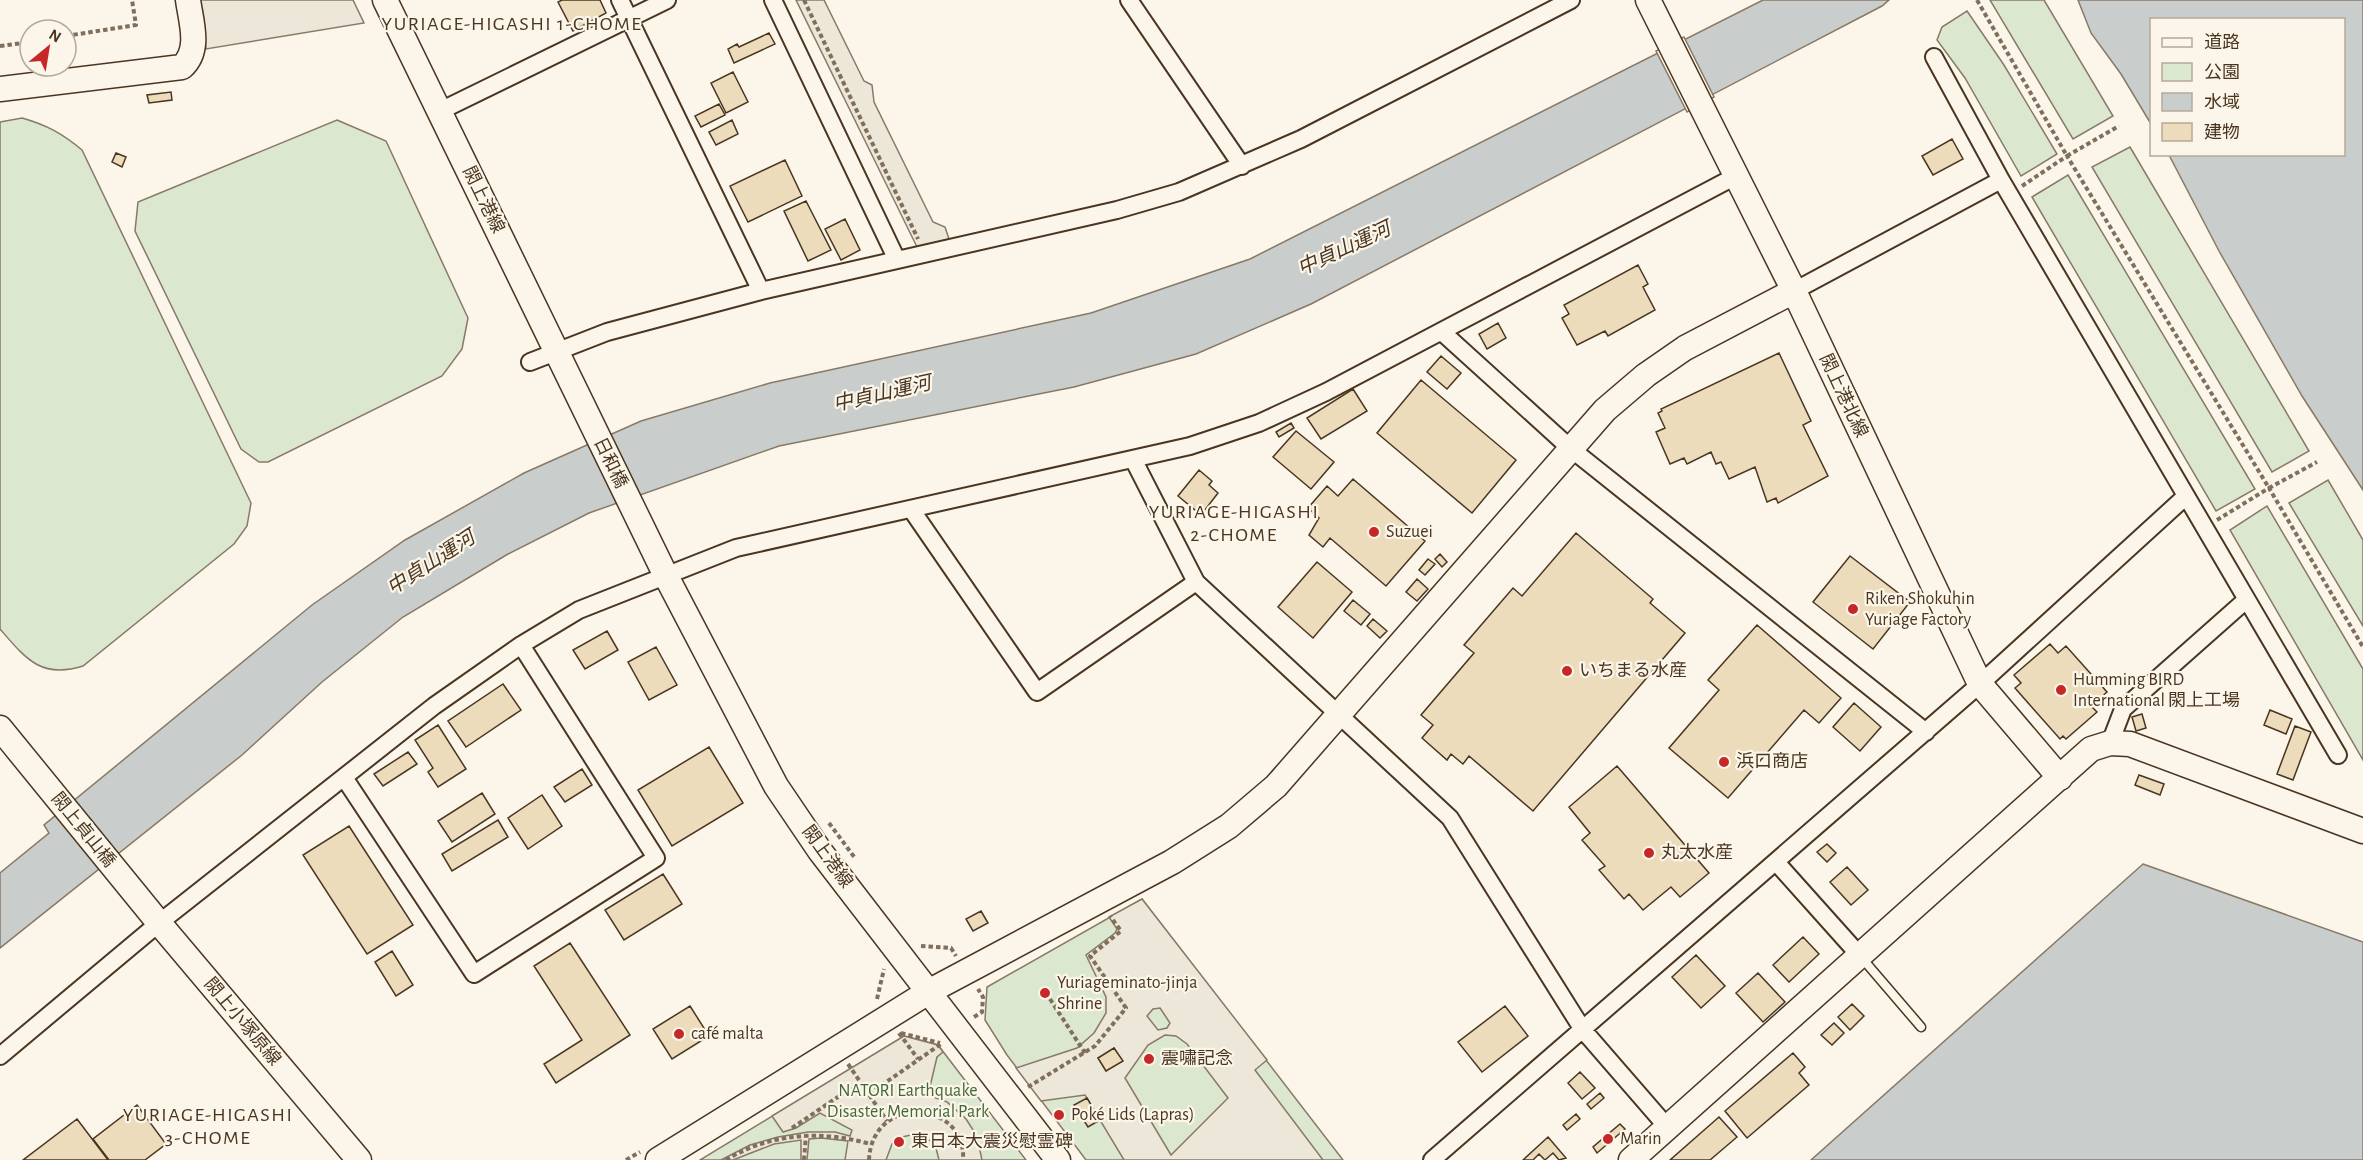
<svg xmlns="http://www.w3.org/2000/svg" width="2363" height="1160" viewBox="0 0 2363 1160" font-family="'Alegreya Sans','Noto Sans JP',sans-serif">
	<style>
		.green { fill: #dce7d0; stroke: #887966; stroke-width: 1.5 }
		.parking { fill: #ede7d9; stroke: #887966; stroke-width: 1.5; fill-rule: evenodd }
		.water { fill: #c9cecd; stroke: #887966; stroke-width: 1.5 }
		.pier { fill: #fbf6e9; stroke: #887966; stroke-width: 1.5 }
		.building { fill: #ecdcbc; stroke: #4a3520; stroke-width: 1.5 }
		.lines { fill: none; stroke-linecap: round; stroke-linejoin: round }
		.lane-casing { stroke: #4a3520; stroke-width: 11 }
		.street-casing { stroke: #4a3520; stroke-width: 20 }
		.secondary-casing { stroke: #4a3520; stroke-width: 27 }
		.path { stroke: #7f6f5c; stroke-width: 4; stroke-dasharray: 4.5 3; stroke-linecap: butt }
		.lane { stroke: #fbf6e9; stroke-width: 8 }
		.street { stroke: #fbf6e9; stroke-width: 16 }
		.secondary { stroke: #fbf6e9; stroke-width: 24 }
		.poi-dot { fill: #c62828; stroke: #fbf6e9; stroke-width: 2 }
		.labels { text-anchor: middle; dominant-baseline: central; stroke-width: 4.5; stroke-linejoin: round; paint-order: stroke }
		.street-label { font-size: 18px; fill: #4a3520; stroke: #fbf6e9 }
		.poi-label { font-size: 18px; fill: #4a3520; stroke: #fbf6e9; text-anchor: start }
		.park-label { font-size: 18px; fill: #436837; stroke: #fbf6e9 }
		.neighbourhood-label { font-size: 20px; letter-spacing: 1.5px; fill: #4a3520; stroke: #fbf6e9 }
		.water-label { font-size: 20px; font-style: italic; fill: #4a3520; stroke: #fbf6e9 }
	</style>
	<rect width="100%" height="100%" fill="#fbf6e9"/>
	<path class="green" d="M1990,0h54l69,116 -40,23z
		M1967,11l37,54 53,89 -36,22 -56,-98 -28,-38 5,-13z
		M22,118c25,7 41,16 60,32l169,353 -4,23 -13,18 -151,122c-42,13 -57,-7 -83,-37v-507z
		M337,120l49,21 82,177 -6,31 -20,27 -174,86h-9l-18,-13 -106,-218 3,-29z
		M2130,147l179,304 -37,21 -180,-305z
		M2068,175l187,314 -39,22 -184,-314z
		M2328,480l35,60v86l-74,-123z
		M2267,506l96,163v91l-133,-230z
		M1142,899l201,261h-257l-79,-105 -22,-35 2,-33z
		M904,1036l34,9 88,115h-326z"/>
	<path class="parking" d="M199,0h154l11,23 -158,26z
		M796,0h28l40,81 8,4 2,17 59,120 12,5 4,12 -32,8z
		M1142,899l125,161 -12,10 68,90h-199l-39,-65 -44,6 -25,-33 61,-20 17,-15 12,-20v-16l-20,-42 29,-22 2,-4 -8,-12zM1160,1008l10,15 -3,5 -9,2 -11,-14 6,-7zM1165,1035l11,1 11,8 41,54 -57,57 -46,-77 23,-33zM1114,1048l8,13 -16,10 -8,-13z
		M904,1036l34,9 5,7 -6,5 -9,38 19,7 19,17 11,17 5,24h-43l-3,-12 -5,-7 -16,-7 -17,4 -6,6 -6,16h-41l3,-19 -27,-3 -12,1 -2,21h-6v-20l-27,4 -41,16h-12l29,-15 28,-8 30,-5h27l15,4 2,-6 -32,-17 -24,15 -13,4 -11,-16z"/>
	<path class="water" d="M1763,0h126l-7,6 -571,298 -115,50 -122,33 -295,59 -190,67 -81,41 -105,63 -81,65 -80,73 -242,193v-75l49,-40 -5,-8 268,-220 93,-65 119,-67 117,-52 129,-38 321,-70 159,-54z
		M2078,0h285v490l-61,-94 -83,-145 -50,-96 175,-1v-134h-192l-1,104 -30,-50 -30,-41z
		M2143,864l220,78v218h-552z"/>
	<path class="pier" d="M1684,37l30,60 -27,15 -31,-61z"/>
	<path class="building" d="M562,0h38l6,13 -33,18 -15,-29z
		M769,33l6,11 -41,19 -6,-14 9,-5 2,3z
		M733,72l15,30 -22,11 -15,-30z
		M171,92l1,8 -23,3 -2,-8z
		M719,104l6,11 -24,12 -6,-11z
		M732,120l6,14 -22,11 -7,-13z
		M1952,139l11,20 -30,16 -11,-19z
		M116,153l10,4 -4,10 -10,-5z
		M785,160l17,36 -54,26 -18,-36z
		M806,201l25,49 -23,11 -24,-50z
		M845,219l15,31 -19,10 -16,-31z
		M1638,265l10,19 -5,3 12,23 -47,26 -3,-5 -28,14 -15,-27 7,-4 -5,-9z
		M1498,323l8,15 -19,11 -8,-15z
		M1779,353l32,68 -8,4 25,51 -50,27 -2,-5 -9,4 -12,-35 -26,12 -8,-17 -5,2 -5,-12 -24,12 -3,-6 -14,6 -14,-32 9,-4 -7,-15 4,-2 -1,-2z
		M1441,356l20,17 -14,16 -20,-17z
		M1421,380l95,80 -44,53 -95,-80z
		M1353,389l14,22 -46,28 -14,-21z
		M1291,423l3,5 -15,9 -3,-5z
		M1296,431l38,31 -23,27 -38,-32z
		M1199,470l13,11 -3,4 9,8 -17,22 -23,-19z
		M1353,479l72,62 -39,45 -56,-48 -7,9 -14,-12 10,-17 -11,-10 19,-22 11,10z
		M1576,533l77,66 -3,4 35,30 -152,178 -64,-55 -6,8 -12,-10 -4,6 -25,-22 11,-13 -12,-10 53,-62 -10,-8 49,-57 9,8z
		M1440,554l7,8 -5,5 -7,-8z
		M1850,556l60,46 -37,47 -60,-47z
		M1428,559l7,5 -10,11 -6,-5z
		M1317,562l35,30 -39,46 -35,-31z
		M1417,579l11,10 -11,12 -11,-9z
		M1353,600l17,14 -9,11 -17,-14z
		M1373,619l14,12 -7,7 -13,-12z
		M1757,625l84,73 -22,25 -15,-13 -76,88 -59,-50 50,-58 -11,-10z
		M607,631l11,19 -33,19 -12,-19z
		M2050,644l8,9 8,-7 41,46 -16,14 6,6 -31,27 -3,-3 -3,3 -45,-51 6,-5 -7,-8z
		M656,647l21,38 -28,15 -21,-38z
		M503,684l18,26 -55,37 -18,-26z
		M1854,703l27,24 -21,24 -27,-24z
		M2270,710l22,9 -6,15 -22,-9z
		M2142,714l4,14 -10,3 -4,-14z
		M438,725l28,44 -28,18 -10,-15 5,-4 -18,-28z
		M2295,726l16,6 -18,48 -16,-6z
		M709,747l34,56 -71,43 -34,-56z
		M408,752l9,12 -34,22 -9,-12z
		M1617,766l92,107 -29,24 -9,-10 -28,23 -14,-16 -5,5 -25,-29 6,-4 -23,-26 8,-7 -21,-26z
		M582,769l10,16 -27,17 -11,-15z
		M2139,775l25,9 -4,11 -25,-10z
		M482,793l13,21 -43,28 -14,-21z
		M542,795l20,31 -34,23 -20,-31z
		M498,820l10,17 -56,34 -10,-17z
		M349,826l64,99 -46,29 -64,-99z
		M1827,844l9,9 -9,9 -10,-10z
		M1847,867l21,23 -17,15 -21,-23z
		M663,874l19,30 -58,36 -19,-30z
		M981,911l7,12 -15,8 -7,-12z
		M1803,937l16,17 -30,28 -16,-17z
		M570,943l60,92 -74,48 -12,-19 38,-24 -48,-74z
		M392,951l21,34 -17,11 -21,-34z
		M1696,955l29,31 -24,22 -29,-31z
		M1758,973l27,29 -22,20 -27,-29z
		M1852,1004l12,12 -14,14 -12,-13z
		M690,1006l19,30 -37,23 -19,-30z
		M1505,1006l23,30 -46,36 -24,-30z
		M1834,1023l10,10 -12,12 -11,-10z
		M1114,1048l9,13 -17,10 -8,-13z
		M1793,1053l12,14 -6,6 10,12 -62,53 -22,-27z
		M1580,1072l15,16 -13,11 -14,-16z
		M1600,1093l4,5 -13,11 -4,-5z
		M1087,1098l13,22 -12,7 -14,-22z
		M137,1105l29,39 -21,16h-36l-16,-21z
		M1576,1114l4,5 -13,11 -4,-5z
		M1719,1117l18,20 -27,23h-40z
		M77,1119l31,41h-85z
		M1620,1124l5,5 -28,24 -4,-6z
		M1548,1137l18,21 -7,2 -6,-7 -8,7 -6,-6 -6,6h-10z"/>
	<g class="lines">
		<g class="lane-casing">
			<path id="lane" d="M1861,957l60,70"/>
		</g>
		<g class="street-casing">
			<path id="street" d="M620,0l141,291
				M773,0l124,260
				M1129,0l113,166
				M1934,57l67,123
				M440,111l227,-111
				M1794,291l207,-111 337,575
				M1442,332l128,116 356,284
				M530,362l77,-30 154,-41 356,-81 62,-18 122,-53 270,-139
				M1133,459l63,123 254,236 133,212 85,98
				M911,509l126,183 159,-110
				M2110,743l13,-34 123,-109
				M345,779l129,195 182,-116 -135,-213
				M1776,862l85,95
				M0,1056l159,-133 275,-217 87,-61 58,-35 157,-62 454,-102 69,-23 67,-31 410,-216
				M1432,1160l548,-476 205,-187"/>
		</g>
		<g class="secondary-casing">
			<path id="secondary" d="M385,0l280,574 111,212 44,65 238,309
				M1648,0l146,291 186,393 80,94
				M0,89l182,-22c19,-17 9,-45 6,-67
				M0,728l159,195 200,237
				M658,1160l272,-169 242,-129 57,-36 47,-40 329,-376 41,-35 39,-27 109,-57
				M1631,1160l460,-411 19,-6 20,1 233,87"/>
		</g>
		<path class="path" d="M804,0l114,239
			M1977,0l90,156 52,-30
			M66,36l70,-11 -4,-25
			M0,46l30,-4
			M2022,186l45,-30 202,332 48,-26
			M2217,520l52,-32 94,159
			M829,823l26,35
			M921,946l30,2 5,8
			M877,999l7,-30
			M1050,999l35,54
			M974,1017l8,-5 1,-15 -5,-8
			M899,1033l19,26
			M901,1033l39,10
			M848,1064l39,57
			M1028,1087l67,-41 31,-38 -36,-52 31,-25 -11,-15
			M869,1094l72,-50
			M792,1128l68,-46
			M626,1160l14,-8
			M726,1160c44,-27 96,-30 144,-16
			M804,1160l2,-25
			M869,1160c3,-67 98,-60 94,0"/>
		<use href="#lane" class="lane"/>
		<use href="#street" class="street"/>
		<use href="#secondary" class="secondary"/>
	</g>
	<g class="poi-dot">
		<circle cx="1374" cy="532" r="6"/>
		<circle cx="1853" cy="609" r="6"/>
		<circle cx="1567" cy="671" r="6"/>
		<circle cx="2061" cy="690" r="6"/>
		<circle cx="1724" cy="762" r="6"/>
		<circle cx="1649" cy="853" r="6"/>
		<circle cx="1045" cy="993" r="6"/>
		<circle cx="679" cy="1034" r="6"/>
		<circle cx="1149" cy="1059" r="6"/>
		<circle cx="1059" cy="1115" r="6"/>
		<circle cx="1608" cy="1139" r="6"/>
		<circle cx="899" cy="1142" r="6"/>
	</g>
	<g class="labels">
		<g class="street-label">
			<text transform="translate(483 200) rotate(64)">閖上港線</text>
			<text transform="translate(1843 396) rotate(65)">閖上港北線</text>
			<text transform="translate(610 463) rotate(64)">日和橋</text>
			<text transform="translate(83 830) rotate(51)">閖上貞山橋</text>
			<text transform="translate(827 857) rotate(54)">閖上港線</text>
			<text transform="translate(242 1022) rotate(50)">閖上小塚原線</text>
		</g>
		<g class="poi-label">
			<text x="1386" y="532">Suzuei</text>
			<text x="1865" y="599">Riken Shokuhin<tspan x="1865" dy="21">Yuriage Factory</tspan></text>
			<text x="1579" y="671">いちまる水産</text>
			<text x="2073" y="680">Humming BIRD<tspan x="2073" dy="21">International 閖上工場</tspan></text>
			<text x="1736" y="762">浜口商店</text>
			<text x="1661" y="853">丸太水産</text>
			<text x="1057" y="983">Yuriageminato-jinja<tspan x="1057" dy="21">Shrine</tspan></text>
			<text x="691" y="1034">café malta</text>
			<text x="1161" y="1059">震嘯記念</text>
			<text x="1071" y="1115">Poké Lids (Lapras)</text>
			<text x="1620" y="1139">Marin</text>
			<text x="911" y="1142">東日本大震災慰霊碑</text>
		</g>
		<g class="park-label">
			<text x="908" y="1091">NATORI Earthquake<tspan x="908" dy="21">Disaster Memorial Park</tspan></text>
		</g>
		<g class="neighbourhood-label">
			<text x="512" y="24">YURIAGE-HIGASHI 1-CHOME</text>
			<text x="1234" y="512">YURIAGE-HIGASHI<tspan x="1234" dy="23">2-CHOME</tspan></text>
			<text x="208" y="1115">YURIAGE-HIGASHI<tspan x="208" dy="23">3-CHOME</tspan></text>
		</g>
		<g class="water-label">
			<text transform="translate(1344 249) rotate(-25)">中貞山運河</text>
			<text transform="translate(882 394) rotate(-13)">中貞山運河</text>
			<text transform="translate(431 563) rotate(-33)">中貞山運河</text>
		</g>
	</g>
	<rect x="2150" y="18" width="195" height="138" fill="#fbf6e9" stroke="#b4a999" stroke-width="1.5"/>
	<rect x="2162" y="38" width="30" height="9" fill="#fbf6e9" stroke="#b4a999" stroke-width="1.5"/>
	<text x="2204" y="48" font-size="18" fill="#4a3520">道路</text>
	<rect x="2162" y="63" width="30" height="18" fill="#dce7d0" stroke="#b4a999" stroke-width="1.5"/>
	<text x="2204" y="78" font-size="18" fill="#4a3520">公園</text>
	<rect x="2162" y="93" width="30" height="18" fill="#c9cecd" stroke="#b4a999" stroke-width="1.5"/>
	<text x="2204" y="108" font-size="18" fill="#4a3520">水域</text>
	<rect x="2162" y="123" width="30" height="18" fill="#ecdcbc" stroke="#b4a999" stroke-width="1.5"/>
	<text x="2204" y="138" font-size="18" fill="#4a3520">建物</text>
	<g transform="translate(48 48) rotate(30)"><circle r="28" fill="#fbf6e9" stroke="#b4a999" stroke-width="1.5"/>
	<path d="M0-4.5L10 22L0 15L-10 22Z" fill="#c62828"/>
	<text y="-9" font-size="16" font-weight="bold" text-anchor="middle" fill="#4a3520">N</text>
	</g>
</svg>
